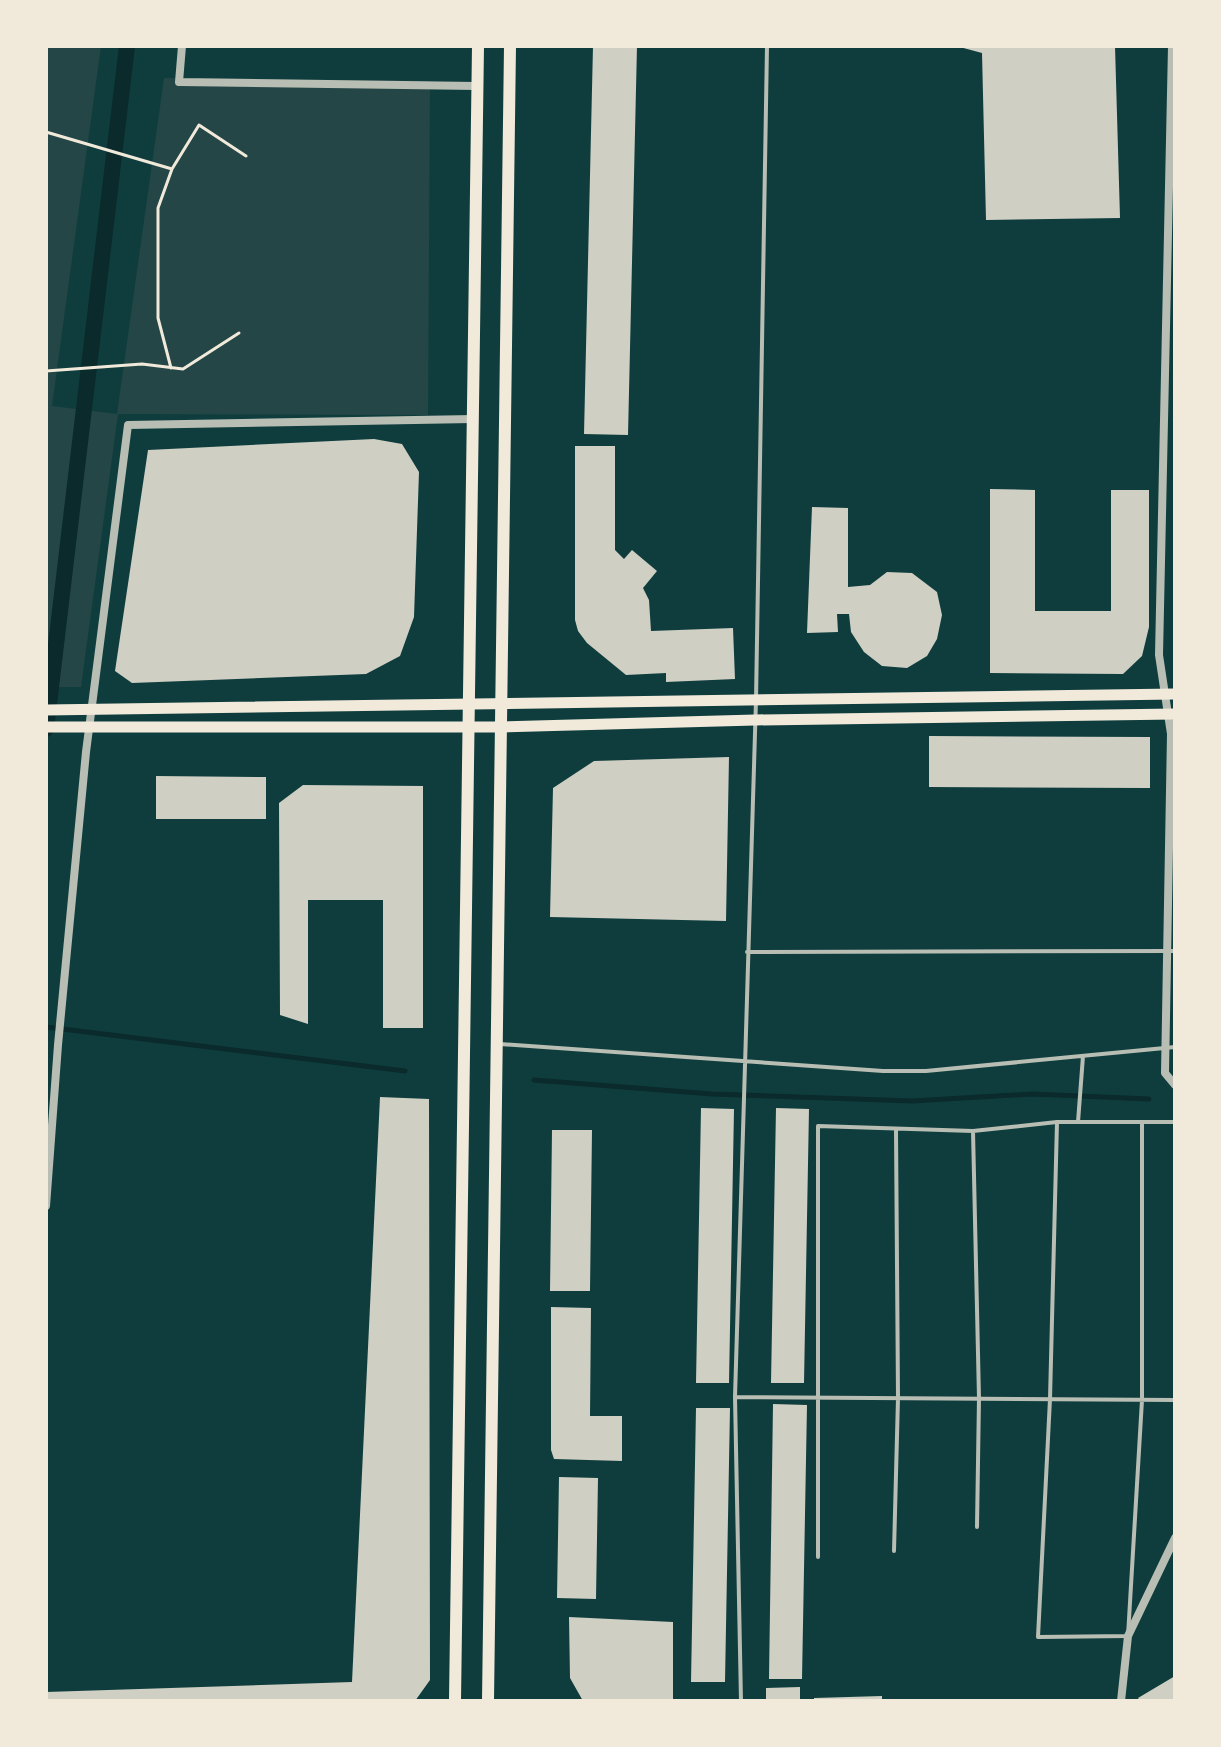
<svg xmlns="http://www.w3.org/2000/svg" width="1221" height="1747" viewBox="0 0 1221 1747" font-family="'DejaVu Sans',sans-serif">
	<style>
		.green { fill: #244646 }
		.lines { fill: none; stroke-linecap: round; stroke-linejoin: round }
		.stream { stroke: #0a2a2b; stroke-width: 5 }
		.canal { stroke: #0a2a2b; stroke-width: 16 }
		.building { fill: #cfcfc3 }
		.path { stroke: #f1e9da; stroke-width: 3 }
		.service { stroke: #b8beb3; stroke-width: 4 }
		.minor { stroke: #b8beb3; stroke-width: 8 }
		.secondary { stroke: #f1e9da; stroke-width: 11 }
		.primary { stroke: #f1e9da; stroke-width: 12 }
	</style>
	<rect width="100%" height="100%" fill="#0f3d3e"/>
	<path class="green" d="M46,46h55l-49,360 65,8 47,-336 266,3 -2,334 -310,-1 -37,273h-35z"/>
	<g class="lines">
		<path class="stream" d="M46,1027l359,44
			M534,1080l178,14 200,7 121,-7 116,5"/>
		<path class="canal" d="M46,729l81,-683"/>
	</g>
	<path class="building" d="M593,46h44l-9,389 -44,-1z
		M956,46h159l5,172 -134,2 -4,-167z
		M374,439l28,5 17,28 -5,145 -14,39 -34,18 -234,9 -17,-12 33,-221z
		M575,446h40v104l9,9 8,-9 25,21 -14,17 6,12 2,31 82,-3 2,51 -69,3v-9l-40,2 -39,-32 -9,-12 -3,-11z
		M990,489l45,1v121h76v-121h38v137l-7,29 -19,18 -133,-1z
		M812,507l36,1v79l22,-2 17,-13 25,1 25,19 5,23 -5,24 -10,17 -20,12 -25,-2 -18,-14 -13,-20 -2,-18h-12l1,18 -31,1z
		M929,736l221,1v51l-221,-1z
		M729,757l-3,164 -176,-4 3,-129 41,-27z
		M156,776l110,1v42h-110z
		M303,785l120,1v242h-40v-128h-75v124l-28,-9 -1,-212z
		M380,1097l49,2 1,581 -15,21h-369v-9l306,-10z
		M701,1108l33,1 -5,274h-33z
		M776,1108l33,1 -5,274h-33z
		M552,1130h40l-2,161h-40z
		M551,1307l40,1 -1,108h32v45l-68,-2 -3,-9z
		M773,1404l34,1 -5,274h-33z
		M696,1408h34l-5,274h-34z
		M559,1477l39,1 -2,121 -39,-1z
		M569,1617l104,5v79h-90l-13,-23z
		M1175,1676v25h-35l-2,-3z
		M800,1687v14h-34v-13z
		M882,1696v5h-68v-3z"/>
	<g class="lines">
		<path class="path" d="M46,132l126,37
			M171,368l-13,-50v-110l14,-39 27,-44 47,31
			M46,371l96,-7 41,5 56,-36"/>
		<path class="service" d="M747,952l428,-1
			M500,1044l383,27h43l249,-24
			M1057,1122l-7,277 -12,238 90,-1 14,-236v-278
			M1078,1122l5,-66
			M973,1131l6,267 -2,129
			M735,1397l440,3
			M894,1551l4,-153 -2,-268
			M818,1557v-431l155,5 84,-9h118
			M741,1701l-6,-304 21,-697 11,-654"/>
		<path class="minor" d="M182,46l-3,36 298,4
			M1172,46l-13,609 12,79 -6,339 10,12
			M46,1206l12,-161 28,-293 42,-327 345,-6
			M1121,1701l7,-65 47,-98"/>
		<path class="secondary" d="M46,710l1129,-16
			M46,727h454l255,-7 420,-6"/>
		<path class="primary" d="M455,1701l23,-1655
			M488,1701l22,-1655"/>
	</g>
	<rect width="1221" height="1747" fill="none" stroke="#f1e9da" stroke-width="96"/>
</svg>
